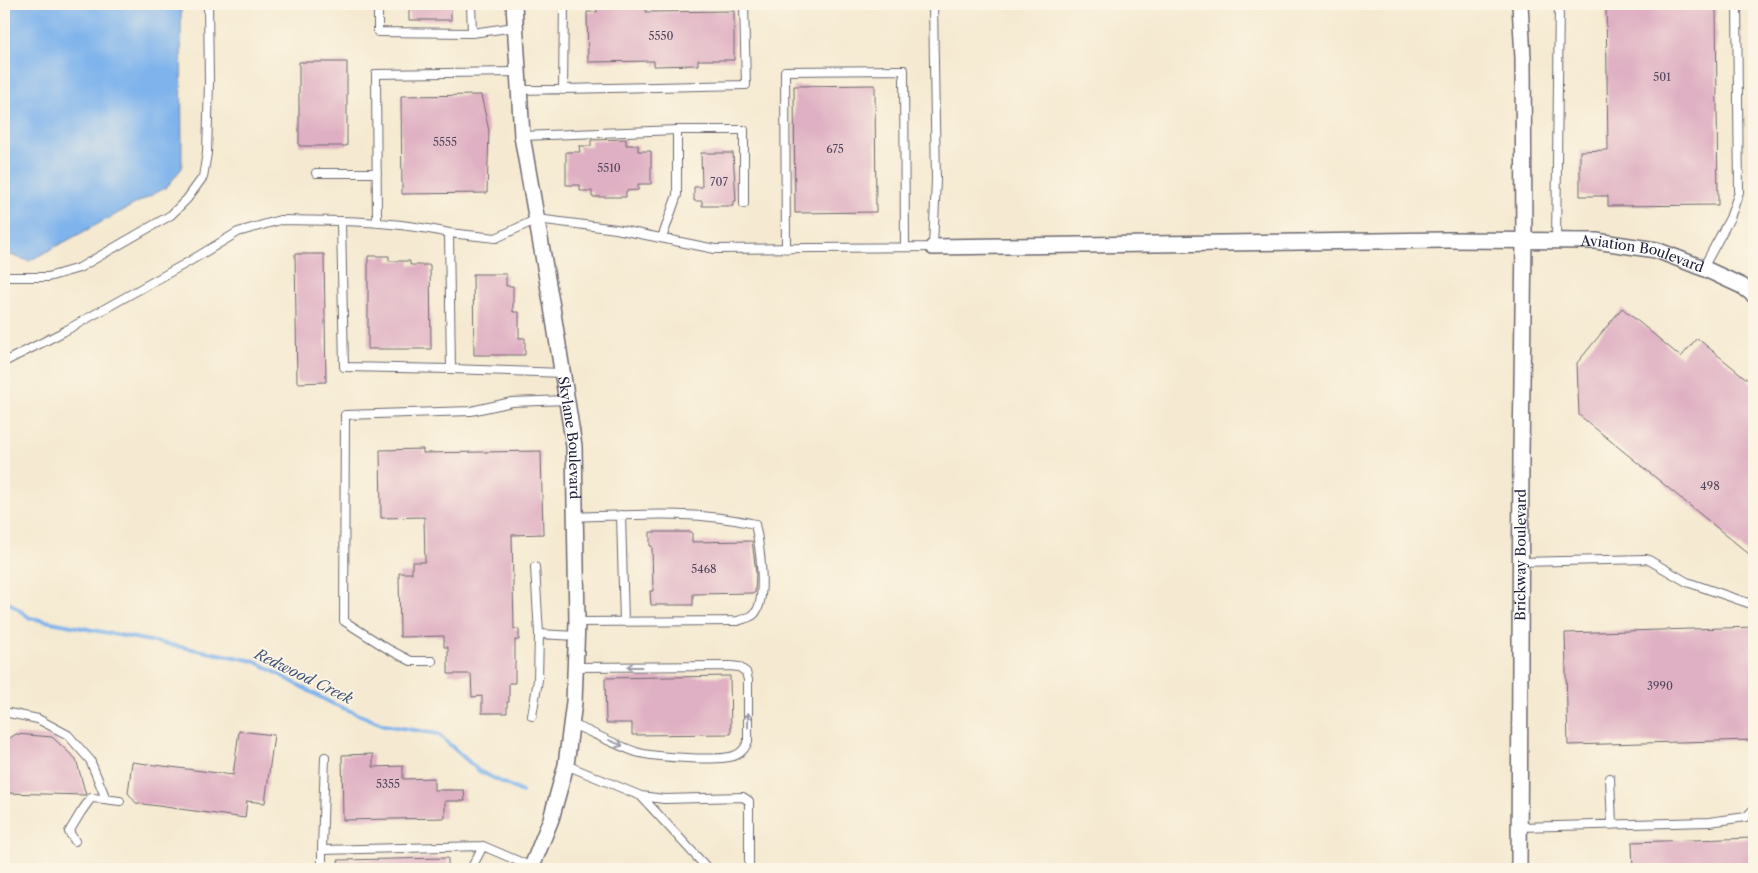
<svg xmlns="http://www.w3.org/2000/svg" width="1758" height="873" viewBox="0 0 1758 873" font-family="'Libre Caslon Text',serif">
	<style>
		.water { fill: #7eb3ec; stroke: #506a94 }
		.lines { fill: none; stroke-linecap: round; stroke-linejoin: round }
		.stream { stroke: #7eb3ec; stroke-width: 4 }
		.building { fill: #dfb0c3 }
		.service-casing { stroke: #6c6870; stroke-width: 10 }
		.minor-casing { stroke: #6c6870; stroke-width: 18 }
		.service { stroke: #fff; stroke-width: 8 }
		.minor { stroke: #fff; stroke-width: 15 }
		.oneway { stroke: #9c9ca7 }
		.labels { text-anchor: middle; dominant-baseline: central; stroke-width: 4; stroke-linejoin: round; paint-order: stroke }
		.number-label { font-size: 11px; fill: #51465d }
		.street-label { font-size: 14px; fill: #22223b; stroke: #fcf5e5 }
		.water-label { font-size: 15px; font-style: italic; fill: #425579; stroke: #fcf5e5 }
	</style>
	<rect width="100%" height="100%" fill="#fcf5e5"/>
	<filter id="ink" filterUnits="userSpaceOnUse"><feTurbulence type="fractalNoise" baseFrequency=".02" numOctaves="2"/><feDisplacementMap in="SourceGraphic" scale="10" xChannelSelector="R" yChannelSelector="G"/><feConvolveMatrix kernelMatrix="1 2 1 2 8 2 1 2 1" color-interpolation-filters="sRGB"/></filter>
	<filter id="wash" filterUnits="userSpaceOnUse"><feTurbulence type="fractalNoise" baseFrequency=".0096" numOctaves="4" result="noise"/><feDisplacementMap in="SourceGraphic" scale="20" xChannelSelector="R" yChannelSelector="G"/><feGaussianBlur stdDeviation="1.12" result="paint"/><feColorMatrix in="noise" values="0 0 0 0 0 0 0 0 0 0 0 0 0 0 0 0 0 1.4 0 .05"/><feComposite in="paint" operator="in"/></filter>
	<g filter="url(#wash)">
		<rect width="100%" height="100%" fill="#f5ead1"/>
		<path class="water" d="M4,4h177l1,164 -15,19 -138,74 -25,-8z"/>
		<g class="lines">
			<path class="stream" d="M4,599l26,19 225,43 76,42 53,22 54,9 41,37 43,21"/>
		</g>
		<g id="blocks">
			<path class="building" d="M409,4h42v16h-42z
				M597,4h49v8l88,-1v49h-36v5l-44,1v-5l-66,1 -1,-50h10z
				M1606,4h110l2,201 -110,1v-10h-28v-45l28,-1z
				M299,62h48v84h-48z
				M875,85l1,127 -81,1 -1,-127z
				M481,95l8,36 -2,62 -85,1 -1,-98z
				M626,139v6h12v6h13v33h-13v6l-12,1v6h-34v-6h-12v-6h-14v-33h14l-1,-6h12v-6z
				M701,153h32l3,48h-3v5h-31v-5h-8v-14h8z
				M295,254h29l2,128 -29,1z
				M368,256h21v5h21v4h20l1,84h-63z
				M473,274h33v12h7v26h6v26h6v17h-51z
				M1622,308l59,49 16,-19 57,47v173l-175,-143 -2,-52z
				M423,449v4l118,-2 2,83 -31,1 2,94h5v11h-4v43h-6v19h-2v11h-25v-17l-10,1 -1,-23h-23v-27h-4v-11l-44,1 -1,-64h13v-11h13l-1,-45 -43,1 -1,-68z
				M650,532h42v10l60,-1 4,31 -1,21 -62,1v11h-42l-1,-14h3l-1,-45h-2z
				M1754,627v113l-186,5 -3,-112z
				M730,676l1,58 -99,1v-12h-26l-1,-45z
				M239,731l35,4 -9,68 -18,-2 -2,17 -109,-15 -8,-10 4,-31 101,13z
				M16,734l36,3 24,22 10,36 -82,-2v-51z
				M373,754v13l30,-1v13l31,-1v12h30l1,11h-20v17l-102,2 -1,-65z
				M1754,838v31h-121l-1,-27z
				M448,858v11h-109l-1,-9z"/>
		</g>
	</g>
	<g filter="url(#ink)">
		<use href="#blocks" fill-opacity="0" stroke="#6c6870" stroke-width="1"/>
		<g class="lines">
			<g class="service-casing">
				<path id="service" d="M378,4v28l94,1 43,-6
					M471,4l1,29
					M519,90l227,-5 -2,-81
					M563,90l1,-86
					M522,136l155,-6
					M316,173h61
					M377,222l-1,-148 142,-2
					M449,233c-36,-8 -71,-11 -108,-12l3,146 107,2
					M662,238l15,-43v-65h67v74
					M1556,241l3,-237
					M786,249l-1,-178 119,-1 1,177
					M1703,268l27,-50 9,-26 -2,-188
					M4,277h44l31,-9 92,-53 16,-16 16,-22 4,-24 2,-71 -1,-78
					M4,362l59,-30 127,-71 48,-29 42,-12 61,1
					M563,373l-112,-4 -2,-136 47,5 41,-19 79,10 99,20 218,-2 3,-67 -3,-176
					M621,515l3,107
					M575,517c59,-2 122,-7 180,7 4,18 14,79 -2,91 -4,3 -11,4 -15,6l-161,1
					M1521,562l126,-3 40,23 67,23
					M535,567l4,67
					M432,661h-21l-23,-12 -44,-28 1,-206 126,-4 41,-9 55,-2
					M4,712l34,7 30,16 22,25 14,34v5l16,2
					M532,716l6,-36 1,-46 38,2
					M572,724c21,9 42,20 64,28 16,5 87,10 100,3 7,-3 10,-8 12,-14v-61l-2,-8 -7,-5 -9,-1 -155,1
					M325,757l-3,93 161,-4
					M566,765l75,31 23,3 79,-2 6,4v68
					M1610,778l2,47
					M641,796l67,73
					M1519,827l190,-5 37,-5 8,-8
					M75,841l-6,-9 12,-20 10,-14 13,1
					M322,850v19
					M471,869l12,-23 49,21"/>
			</g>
			<g class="minor-casing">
				<g id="minor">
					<path id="s1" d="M514,4l8,132 30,171 22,139 3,176 -3,80 -8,63 -15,54 -20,50"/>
					<path id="s2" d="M933,247l513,-7 150,1 60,9 47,18 39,18 12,9"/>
					<path id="s3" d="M1519,869l2,-415 3,-213 -1,-183 -3,-54"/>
				</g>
			</g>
			<use href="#service" class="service"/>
			<use href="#minor" class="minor"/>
		</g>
		<defs><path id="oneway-shaft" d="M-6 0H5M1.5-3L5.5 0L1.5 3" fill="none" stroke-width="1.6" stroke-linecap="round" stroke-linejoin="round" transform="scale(1.25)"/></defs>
		<g class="oneway">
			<use href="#oneway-shaft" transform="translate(634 667) rotate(180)"/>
			<use href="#oneway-shaft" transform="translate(748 720) rotate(-90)"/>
			<use href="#oneway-shaft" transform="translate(616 743) rotate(23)"/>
		</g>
	</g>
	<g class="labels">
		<g class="number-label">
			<text x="661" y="36">5550</text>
			<text x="1662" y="77">501</text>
			<text x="445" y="142">5555</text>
			<text x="835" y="149">675</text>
			<text x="609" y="168">5510</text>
			<text x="719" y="182">707</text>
			<text x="1710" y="486">498</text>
			<text x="704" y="569">5468</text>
			<text x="1660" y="686">3990</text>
			<text x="388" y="784">5355</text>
		</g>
		<g class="street-label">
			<text stroke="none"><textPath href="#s2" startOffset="711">Aviation Boulevard</textPath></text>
			<text stroke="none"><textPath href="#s1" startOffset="438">Skylane Boulevard</textPath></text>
			<text stroke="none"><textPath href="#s3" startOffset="314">Brickway Boulevard</textPath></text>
		</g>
		<g class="water-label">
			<text transform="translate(304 676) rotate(26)">Redwood Creek</text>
		</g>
	</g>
	<rect width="1758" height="873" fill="none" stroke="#fcf5e5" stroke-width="20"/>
</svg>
